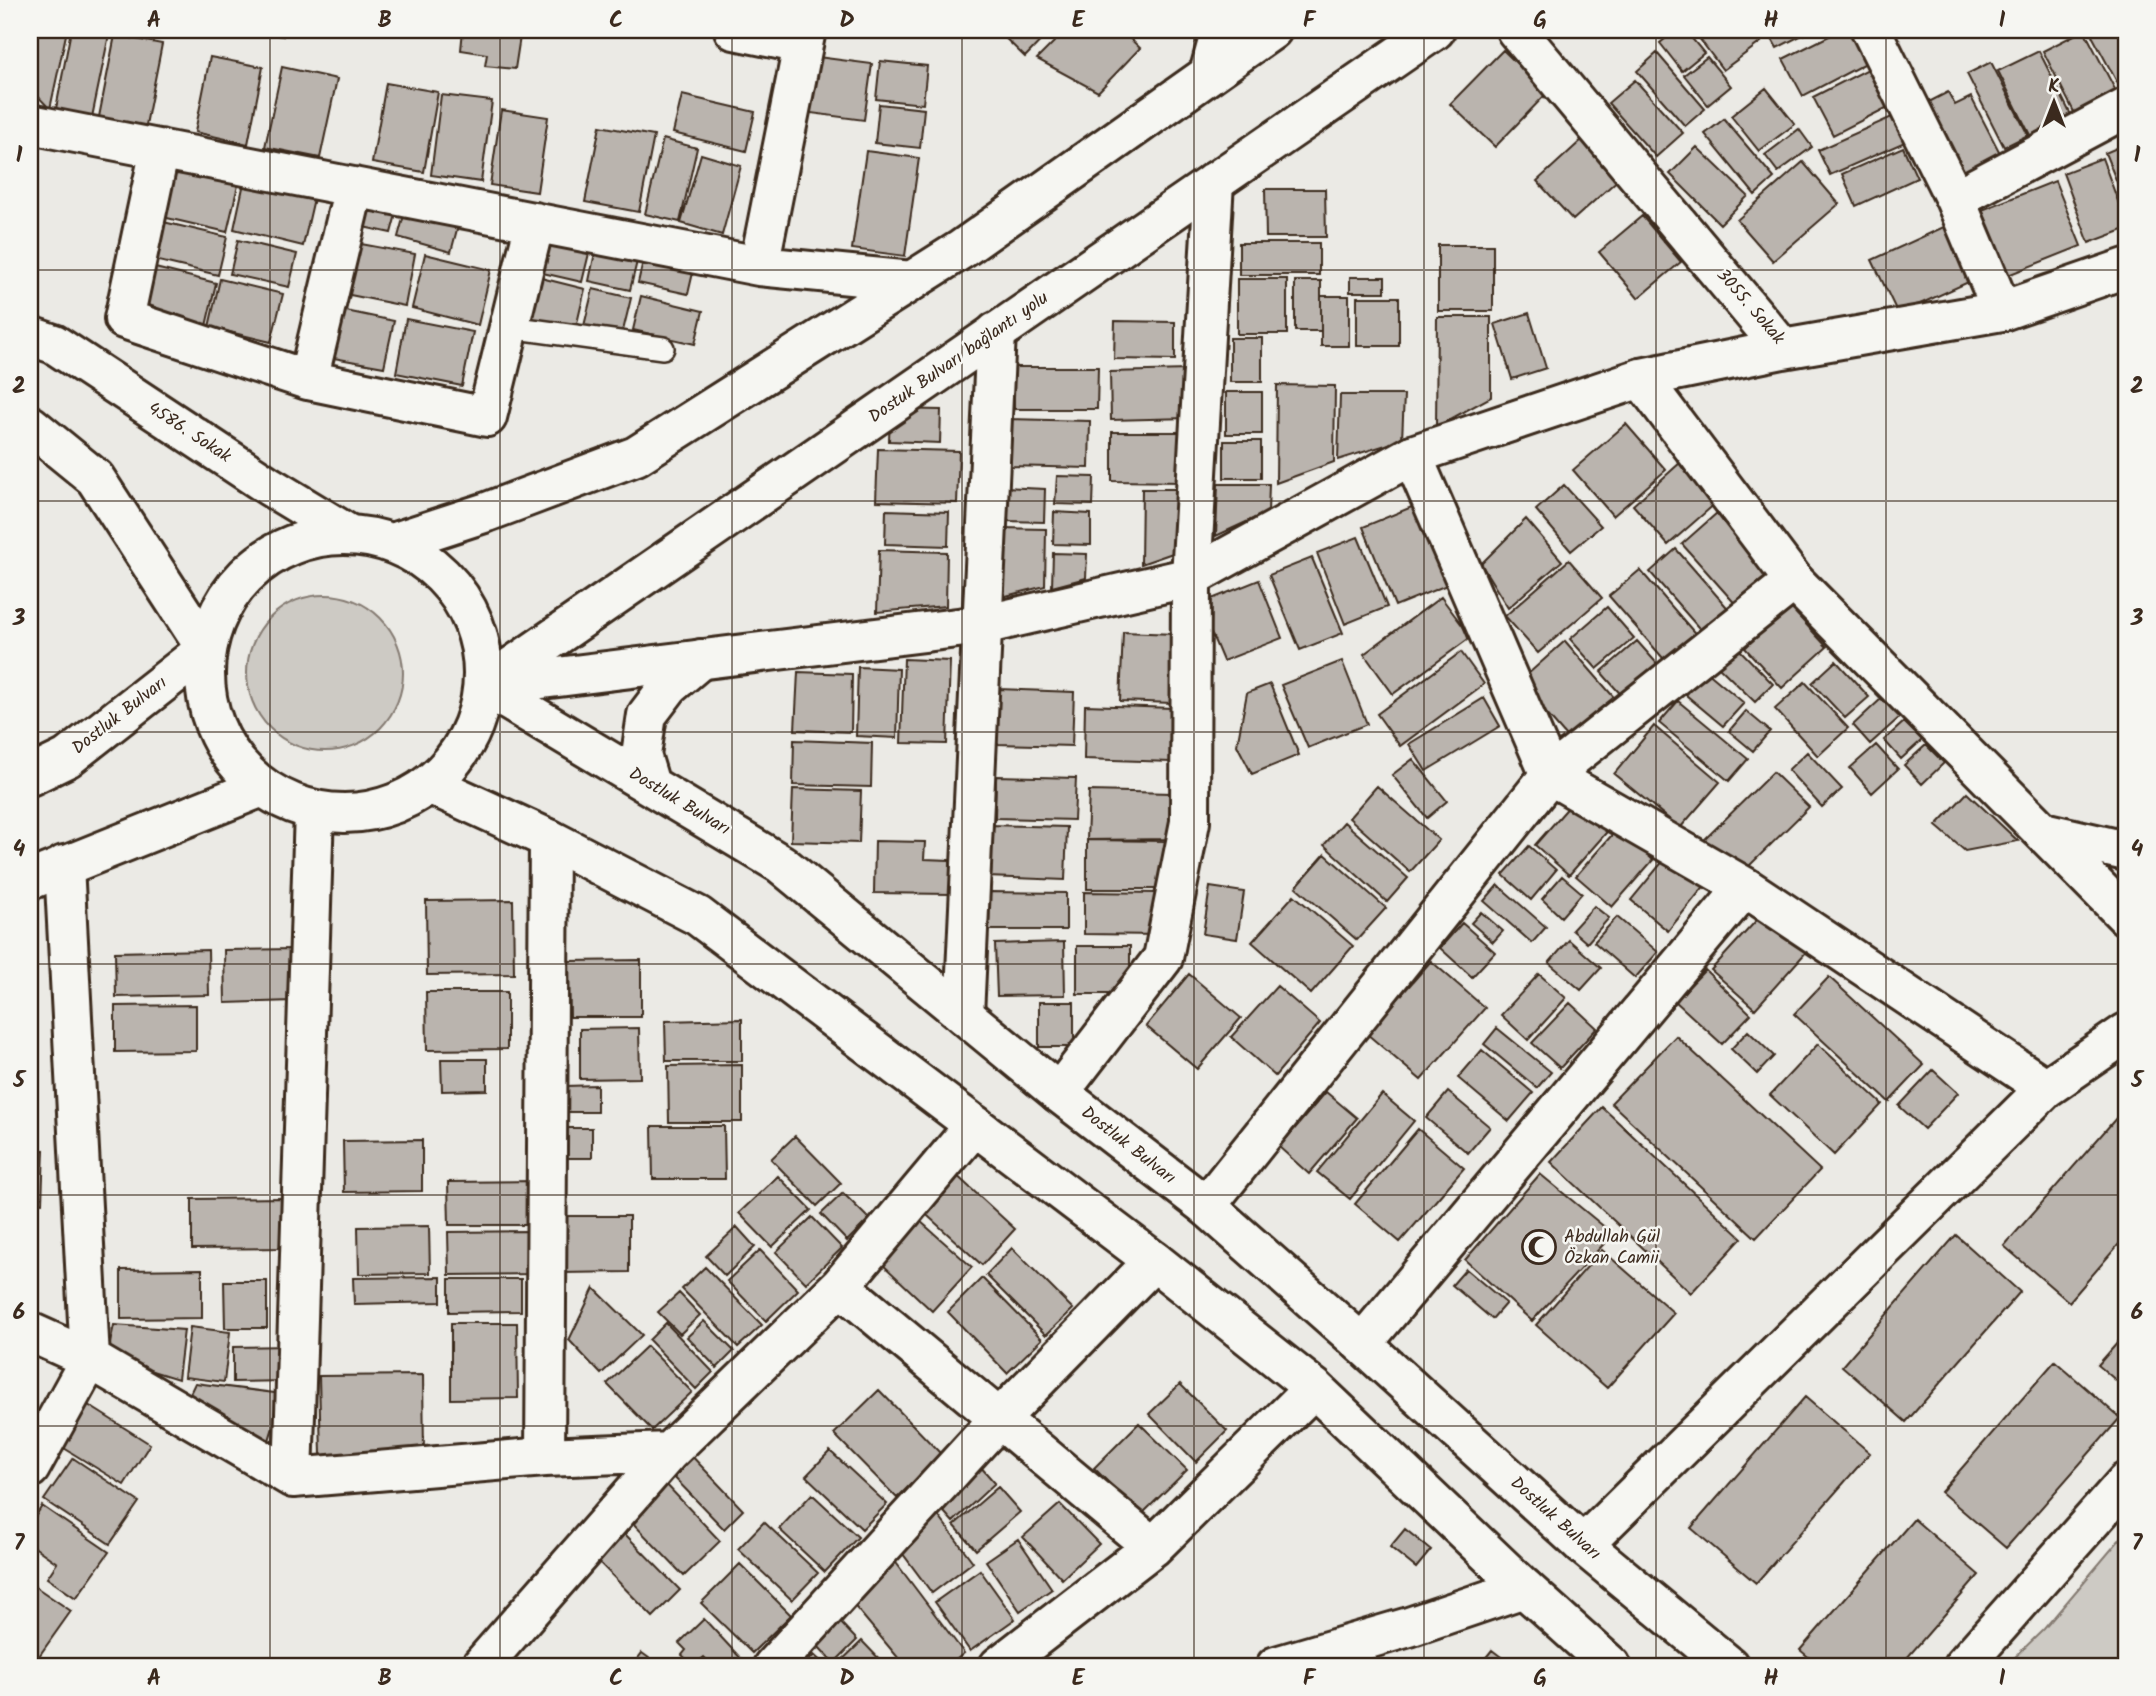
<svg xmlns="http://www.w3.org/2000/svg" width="2156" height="1696" viewBox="0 0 2156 1696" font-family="Kalam,sans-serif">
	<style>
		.green { fill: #cdcac4; stroke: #847a71; stroke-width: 2 }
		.building { fill: #bab4ae; stroke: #3b2a1e; stroke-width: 2 }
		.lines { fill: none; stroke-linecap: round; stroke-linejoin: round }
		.service-casing { stroke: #3b2a1e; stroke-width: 26 }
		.minor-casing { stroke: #3b2a1e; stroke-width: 44 }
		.tertiary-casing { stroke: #3b2a1e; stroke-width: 44 }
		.secondary-casing { stroke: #3b2a1e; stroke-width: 44 }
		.primary-casing { stroke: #3b2a1e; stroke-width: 44 }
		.service { stroke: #f6f6f2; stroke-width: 21 }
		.minor { stroke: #f6f6f2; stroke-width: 38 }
		.tertiary { stroke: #f6f6f2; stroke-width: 38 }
		.secondary { stroke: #f6f6f2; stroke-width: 38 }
		.primary { stroke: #f6f6f2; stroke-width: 38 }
		.grid { fill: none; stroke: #3b2a1e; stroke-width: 2; stroke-opacity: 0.55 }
		.labels { text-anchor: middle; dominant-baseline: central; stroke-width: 5; stroke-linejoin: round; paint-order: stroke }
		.street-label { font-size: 18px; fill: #3b2a1e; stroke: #f6f6f2 }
		.poi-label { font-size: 18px; fill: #3b2a1e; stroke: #f6f6f2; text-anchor: start }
		.neatline { fill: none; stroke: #3b2a1e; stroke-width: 2.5 }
		.grid-label { font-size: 23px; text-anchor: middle; font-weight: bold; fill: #3b2a1e }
	</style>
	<rect width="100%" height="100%" fill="#ebeae5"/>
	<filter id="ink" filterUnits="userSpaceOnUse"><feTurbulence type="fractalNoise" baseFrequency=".0143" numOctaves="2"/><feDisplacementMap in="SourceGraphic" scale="14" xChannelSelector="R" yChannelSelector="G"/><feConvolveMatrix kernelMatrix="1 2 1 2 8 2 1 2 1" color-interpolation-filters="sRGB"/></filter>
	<g filter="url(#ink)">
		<path class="green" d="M247 673a78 78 0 1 1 156 0a78 78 0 1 1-156 0Z
			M2126,1532v134h-120l38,-37z"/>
		<path class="building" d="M30,30h37l-17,79 -20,-21z
			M71,30h39l-19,92 -36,-8z
			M247,30h37l-1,6z
			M463,30h58l-6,39 -30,-3 2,-12 -26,-4z
			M997,30h54l-26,27z
			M1066,30h55l19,18 -42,44 -61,-33z
			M1676,30h9l19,23 -22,18 -22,-28z
			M1693,30h59l9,12 -38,28z
			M1767,30h45l-35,18z
			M1841,30h7l18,33 -63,33 -20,-37z
			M2084,30l34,65 -42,21 -33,-65z
			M2089,30h37v64l-2,1z
			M115,35l47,9 -17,86 -47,-8z
			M1503,50l44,43 -52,54 -45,-43z
			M2039,51l33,66 -41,20 -33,-66z
			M1657,53l48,56 -20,17 -48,-55z
			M810,56l62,8 -8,56 -61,-8z
			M210,57l53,10 -15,77 -53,-12z
			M1707,57l24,29 -23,19 -24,-30z
			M880,61l47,5 -4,38 -47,-5z
			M1991,62l37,73 -24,12 -37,-73z
			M282,67l55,12 -17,79 -55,-11z
			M1870,68l20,38 -57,29 -20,-38z
			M1635,80l48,53 -27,24 -48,-54z
			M386,83l52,9 -14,80 -52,-9z
			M1766,88l29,36 -36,27 -28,-35z
			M1948,92l7,13 16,-8 29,56 -39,21 -36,-70z
			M441,95l51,6 -11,81 -50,-7z
			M682,95l73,17 -9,39 -73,-18z
			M879,104l45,5 -4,39 -45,-5z
			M501,110l47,7 -11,75 -47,-7z
			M1894,116l11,26 -75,33 -12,-25z
			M1724,119l50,59 -19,17 -50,-61z
			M600,126l54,10 -15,76 -54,-10z
			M1799,129l13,18 -34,25 -13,-17z
			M1584,138l37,39 -48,43 -36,-39z
			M663,139l34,9 -17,74 -35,-8z
			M2126,144v60l-21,-51z
			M1697,147l51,49 -28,28 -50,-50z
			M1903,147l14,31 -61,28 -14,-32z
			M866,151l53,7 -14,98 -53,-7z
			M701,154l40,12 -19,69 -41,-12z
			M2102,158l24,65v6l-37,14 -26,-70z
			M1803,162l36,42 -66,57 -36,-41z
			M162,163l77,18 -12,51 -77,-18z
			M245,178l70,16 -12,52 -69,-17z
			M2055,181l26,65 -73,29 -26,-65z
			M1265,189h60l1,48h-60z
			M360,198l38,9 -7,26 -37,-8z
			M407,204l53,14 -9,34 -53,-15z
			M1642,216l39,46 -43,36 -39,-46z
			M155,220l72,17 -9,38 -72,-17z
			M1948,225l25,55 -75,34 -26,-54z
			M543,233l48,12 -9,37 -48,-11z
			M238,240l59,14 -8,33 -59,-13z
			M345,241l70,13 -10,52 -70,-14z
			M597,243l42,10 -9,37 -41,-9z
			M1239,243h80v32h-80z
			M1438,245h55v66h-55z
			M645,252l50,12 -7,30 -50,-11z
			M425,254l66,16 -13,55 -66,-17z
			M143,265l73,18 -10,43 -74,-18z
			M533,276l52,13 -10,43 -53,-12z
			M1350,277h35v15h-35z
			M220,279l63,15 -12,48 -62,-15z
			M1237,279h50v55h-50z
			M1295,281h26v50h-26z
			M593,289l38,9 -9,37 -38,-9z
			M641,296l62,15 -8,33 -62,-14z
			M1321,296h28v50h-28z
			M1357,297h42v49h-42z
			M327,307l67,14 -10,46 -67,-12z
			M1529,313l17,55 -34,11 -17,-55z
			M1437,317h54v80l-55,30z
			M406,319l67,13 -11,54 -66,-13z
			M1115,321l60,1v38l-61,-1z
			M1230,338h32v44h-32z
			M1014,367h84l-1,42h-83z
			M1187,370l1,48 -77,2 -1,-48z
			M1277,385l58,1 -1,76 -58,21z
			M1226,392h36v42h-36z
			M1340,395h64l-2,45 -64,20z
			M890,409l51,1 -1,33 -51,-2z
			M1007,419l83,2 -1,47 -83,-2z
			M1626,424l40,46 -53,46 -40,-46z
			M1112,432h70v50l-70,-1z
			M1224,441h37v37h-37z
			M878,449l81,2 -2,52 -81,-2z
			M1681,462l35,41 -48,42 -35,-40z
			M1057,476l37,1 -1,28 -38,-1z
			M1218,484h51l-1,28 -52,24z
			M1564,485l37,41 -30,25 -35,-41z
			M1004,487l41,2 -1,33 -41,-1z
			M1142,489h46l-1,59 -46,16z
			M1414,506l33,79 -52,21 -32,-79z
			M886,510l63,2 -1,34 -63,-2z
			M1054,512l37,2v31l-38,-1z
			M1717,513l56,64 -35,30 -56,-63z
			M1526,519l36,42 -54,47 -27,-44z
			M1001,528l45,1 -1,57 -47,12z
			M1358,537l29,70 -42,17 -28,-71z
			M1676,549l56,64 -27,22 -55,-63z
			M879,550l68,2 -1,54 -69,6z
			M1053,553l34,1 -1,24 -34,9z
			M1312,558l31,75 -43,17 -31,-75z
			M1569,560l33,38 -64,55 -33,-37z
			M1640,570l59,68 -30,27 -60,-69z
			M1259,580l23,58 -59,23 -24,-57z
			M1441,597l30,40 -78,57 -29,-40z
			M1789,606l38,41 -45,41 -37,-40z
			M1607,607l27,31 -37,31 -27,-30z
			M1123,632l51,2 -2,69 -52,-2z
			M1565,641l53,61 -46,41 -53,-61z
			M1637,641l23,26 -36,31 -23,-26z
			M1736,646l37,38 -18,18 -38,-37z
			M1461,652l23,32 -84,62 -23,-32z
			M904,659l46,2 -3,83 -46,-1z
			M1342,661l25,63 -59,24 -27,-63z
			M1836,661l33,36 -24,21 -33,-35z
			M858,667l41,2 -2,69 -41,-2z
			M1706,671l38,32 -21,23 -37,-31z
			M798,672l54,2 -1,58 -56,-2z
			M1805,682l43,46 -30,28 -43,-47z
			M1270,684l29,71 -47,19 -15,-29 10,-52z
			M998,689l76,3 -2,54 -75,-2z
			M1484,698l16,28 -74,45 -17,-27z
			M1882,698l18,19 -30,27 -17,-19z
			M1678,701l70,58 -19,22 -70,-58z
			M1085,705l88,3 -2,54 -87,-3z
			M1746,711l24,20 -17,20 -24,-20z
			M1904,722l18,18 -21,19 -17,-19z
			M1654,726l66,56 -40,46 -66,-54z
			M794,740l78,3 -1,44 -78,-2z
			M1876,745l22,24 -26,24 -22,-25z
			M1926,745l18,18 -22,21 -18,-19z
			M1807,752l35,37 -20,18 -34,-37z
			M1413,759l34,42 -20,17 -35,-43z
			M1773,772l36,35 -64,63 -43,-28z
			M996,776l80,2 -2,42 -79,-2z
			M1377,786l62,54 -29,32 -61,-54z
			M793,789l68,2 -2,52 -68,-2z
			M1089,791l83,2 -1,46 -84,1z
			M1967,793l51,48 -53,10 -29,-25z
			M1579,795l34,30 -44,50 -34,-30z
			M1344,822l64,56 -21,24 -63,-57z
			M989,825l78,2 -2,53 -78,-3z
			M1618,828l35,32 -41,47 -36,-31z
			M1087,840l78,1v48h-78z
			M875,841l50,1 -1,17 26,1v34l-76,-1z
			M1529,846l27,24 -25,30 -28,-25z
			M1673,849l37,30 -42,52 -37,-31z
			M1325,854l61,54 -29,32 -61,-53z
			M1562,876l20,17 -21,24 -19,-18z
			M1498,885l48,42 -14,16 -48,-42z
			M1210,887l34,5 -7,47 -34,-5z
			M990,892l76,1v37h-77z
			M1084,892l76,1v42l-76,-1z
			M1294,895l59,51 -42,48 -59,-52z
			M513,900l1,74 -87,1 -1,-74z
			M1594,906l15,12 -22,25 -15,-13z
			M1765,911l43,39 -53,59 -44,-39z
			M1481,912l22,19 -10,11 -22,-19z
			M1617,917l41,35 -23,26 -41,-36z
			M1462,923l33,29 -23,25 -32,-29z
			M1569,940l32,28 -20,22 -32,-27z
			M1064,942l1,53 -68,1 -2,-52z
			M1077,946h53v48h-53z
			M292,949l1,52 -68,2 -1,-53z
			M208,950l1,45 -93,2 -1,-45z
			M641,960v57h-71l-1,-56z
			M1431,961l54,47 -64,72 -54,-46z
			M1705,970l46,44 -29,30 -47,-43z
			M1189,974l52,44 -44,51 -51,-43z
			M1539,974l27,24 -38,42 -27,-25z
			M1829,977l95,88 -35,37 -95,-88z
			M1277,986l43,37 -45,53 -44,-39z
			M426,992h81v57l-80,1z
			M1039,1002h35v45h-35z
			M1570,1003l27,25 -37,40 -28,-25z
			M196,1005v46l-81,1v-46z
			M742,1019v42h-76l-1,-40z
			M639,1028l1,50 -60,1v-50z
			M1497,1028l54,44 -14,16 -53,-44z
			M1748,1031l26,25 -17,18 -26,-25z
			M1676,1036l144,134 -64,68 -145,-135z
			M1818,1044l64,60 -48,51 -64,-60z
			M1482,1050l51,43 -24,28 -51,-43z
			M441,1059h46v31l-45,1z
			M742,1065v57h-73l-1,-56z
			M1933,1070l25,23 -34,36 -25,-23z
			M597,1085v27h-31v-26z
			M1326,1092l31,26 -48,56 -30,-27z
			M1448,1092l42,35 -22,26 -42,-35z
			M1382,1094l32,27 -64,78 -33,-27z
			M1602,1107l140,131 -51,55 -140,-131z
			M2118,1116l8,7v113l-57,66 -65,-56z
			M652,1126h72l1,53h-72z
			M558,1128h34v30h-34z
			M1418,1129l46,39 -64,74 -45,-38z
			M795,1136l46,47 -24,23 -46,-47z
			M422,1140v51l-78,1 -1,-51z
			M30,1149l14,1 -2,53 -12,-1z
			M953,1172l62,57 -33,36 -63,-57z
			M1540,1174l73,60 -81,87 -67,-61z
			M778,1176l33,34 -39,37 -33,-34z
			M533,1181v44h-84l-1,-43z
			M843,1193l26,26 -22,22 -26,-27z
			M281,1198v50l-89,1v-50z
			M560,1216h69v56l-68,1z
			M812,1217l30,31 -36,35 -30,-31z
			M920,1221l52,46 -40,44 -51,-48z
			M429,1226l1,47 -71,1 -1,-47z
			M737,1227l18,20 -30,29 -19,-20z
			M531,1231l1,43 -83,1 -1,-43z
			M1956,1235l64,57 -114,130 -64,-56z
			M1012,1248l61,61 -27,26 -60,-60z
			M760,1250l38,40 -32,31 -39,-40z
			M1602,1250l72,63 -67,75 -71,-63z
			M705,1267l57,58 -24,22 -56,-58z
			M202,1269v49l-81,1v-49z
			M1466,1269l40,34 -14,16 -40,-34z
			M441,1277v25l-87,2 -1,-26z
			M982,1278l60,61 -35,34 -59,-61z
			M449,1279h72v32l-72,1z
			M224,1281h43v47h-42z
			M594,1288l48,47 -41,39 -32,-34z
			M679,1293l21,22 -20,19 -22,-22z
			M704,1321l30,30 -17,17 -30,-31z
			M451,1323h66l1,75 -67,1z
			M666,1323l47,49 -17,17 -47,-49z
			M114,1325l70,5 -6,49 -71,-22z
			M190,1327l40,5 -6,50 -40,-5z
			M2126,1333v56l-28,-24z
			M290,1346v35l-57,1v-35z
			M647,1346l45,46 -40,38 -45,-46z
			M2055,1361l65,57 -114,130 -65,-56z
			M423,1375l1,79 -103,1 -2,-79z
			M195,1383l88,11 -16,53 -83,-41z
			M1180,1384l47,47 -31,31 -47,-48z
			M879,1390l62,64 -44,44 -63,-64z
			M1805,1397l65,56 -114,130 -65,-55z
			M85,1403l65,41 -26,41 -65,-40z
			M1139,1423l48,47 -46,45 -47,-47z
			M687,1451l56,59 -19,19 -57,-59z
			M830,1451l57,53 -25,25 -56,-53z
			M73,1458l66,44 -29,42 -66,-44z
			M979,1465l16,18 -42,39 -17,-19z
			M663,1481l57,60 -36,35 -58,-60z
			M998,1487l22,25 -44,38 -22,-25z
			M812,1494l46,43 -33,35 -46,-43z
			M1060,1504l39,40 -37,35 -39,-42z
			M42,1506l67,46 -33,46 -29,-20 10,-15 -27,-19v-19z
			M934,1510l39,52 -41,31 -32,-43z
			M1914,1519l65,56 -79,91h-81l-19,-16z
			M764,1522l54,51 -26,27 -54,-51z
			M618,1527l62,63 -27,27 -62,-63z
			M1405,1529l26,21 -15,18 -26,-21z
			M1018,1539l34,50 -32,22 -34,-50z
			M894,1560l70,93 -15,13h-44l-53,-63z
			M740,1564l51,51 -39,38 -51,-50z
			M980,1570l35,49 -45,32 -35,-49z
			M30,1583l41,28 -39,55h-2z
			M704,1619l43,46 -2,1h-32l-9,-9 -11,9 -11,-11 4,-5 -7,-7z
			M839,1621l18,19 -23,23 -19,-20z
			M862,1641l24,25h-47l-2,-1z
			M1492,1650l21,16h-34z
			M642,1653l18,13h-28z
			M814,1655l12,11h-22z"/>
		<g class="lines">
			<g class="service-casing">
				<path id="service" d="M510,327l153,21"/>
			</g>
			<g class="minor-casing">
				<path id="minor" d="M734,30l68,14
					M1871,30l84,169 47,112
					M1209,74l12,-44
					M30,124l729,142 153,15
					M160,149l-36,170 184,61 179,37 48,-195
					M1955,199l171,-91
					M759,266l47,-236
					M308,380l46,-193
					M1412,455l138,320 195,112
					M964,1015l32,-683
					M1059,1093l104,-135 27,-136 1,-245 23,-395
					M1206,1206l344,-431 244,-194
					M840,1286l313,261
					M30,1332l60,27 203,119 252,-21 124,-5
					M1362,1344l383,-457 301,201
					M545,1457l4,-618
					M30,1468l60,-109 -26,-494
					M293,1478l21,-668
					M1583,1545l463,-457 80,-55
					M481,1666l188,-214 171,-166 135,-161
					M773,1666l226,-247 155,-158
					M999,1666l154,-119 161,-159
					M1276,1666l133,-39 115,-39
					M1963,1666l163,-184"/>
			</g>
			<g class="tertiary-casing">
				<path id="tertiary" d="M1641,378l153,203 332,335
					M2043,832l83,19"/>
			</g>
			<g class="secondary-casing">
				<path id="secondary" d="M1516,30l267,319 219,-38 124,-43
					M30,336l24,8 215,142 79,48
					M30,425l65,53 111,171
					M484,686l498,-61 209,-48 221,-122 229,-77 142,-29"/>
			</g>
			<g class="primary-casing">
				<path id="primary" d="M1435,30l-951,656 297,178 278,229 147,113 156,138 221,201 146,121
					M205 674a139 139 0 1 1 278 0a139 139 0 1 1-278 0Z
					M392,543l95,-31 149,-56 326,-207 310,-219
					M30,776l37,-18 139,-109
					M429,784l120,55 149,77 456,345 160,127 210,200 87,78
					M650,785l-9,-30 6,-40 22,-29 32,-27
					M30,880l232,-93"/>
			</g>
			<use href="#service" class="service"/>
			<use href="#minor" class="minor"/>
			<use href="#tertiary" class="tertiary"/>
			<use href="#secondary" class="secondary"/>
			<use href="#primary" class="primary"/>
		</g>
	</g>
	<path class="grid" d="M270,30v1636M500,30v1636M732,30v1636M962,30v1636M1194,30v1636M1424,30v1636M1656,30v1636M1886,30v1636M30,270h2096M30,501h2096M30,732h2096M30,964h2096M30,1195h2096M30,1426h2096"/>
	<defs>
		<g id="mosque-ring" transform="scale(1.75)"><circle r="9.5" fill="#f6f6f2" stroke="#3b2a1e" stroke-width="1.5"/><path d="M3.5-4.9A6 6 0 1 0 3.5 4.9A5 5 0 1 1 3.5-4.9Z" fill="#3b2a1e"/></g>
	</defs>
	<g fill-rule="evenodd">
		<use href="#mosque-ring" x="1539" y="1247"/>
	</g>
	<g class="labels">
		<g class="street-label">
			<text transform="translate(1750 307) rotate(49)">3055. Sokak</text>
			<text transform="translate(959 358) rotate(-35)">Dostuk Bulvarı bağlantı yolu</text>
			<text transform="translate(189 433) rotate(33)">4586. Sokak</text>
			<text transform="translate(120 716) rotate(-38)">Dostluk Bulvarı</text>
			<text transform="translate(679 802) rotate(31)">Dostluk Bulvarı</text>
			<text transform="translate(1128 1146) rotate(38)">Dostluk Bulvarı</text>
			<text transform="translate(1555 1519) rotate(42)">Dostluk Bulvarı</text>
		</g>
		<g class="poi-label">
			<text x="1564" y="1237">Abdullah Gül<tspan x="1564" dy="21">Özkan Camii</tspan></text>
		</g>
	</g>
	<rect width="2156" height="1696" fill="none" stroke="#f6f6f2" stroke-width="77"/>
	<g transform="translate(2054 102)" stroke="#f6f6f2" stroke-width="5" paint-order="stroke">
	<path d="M0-5L12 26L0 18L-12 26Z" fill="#3b2a1e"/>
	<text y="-10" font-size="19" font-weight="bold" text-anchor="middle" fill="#3b2a1e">K</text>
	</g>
	<rect x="38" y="38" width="2080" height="1620" class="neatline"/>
	<g class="grid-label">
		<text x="154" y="27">A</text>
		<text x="385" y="27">B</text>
		<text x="616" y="27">C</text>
		<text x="847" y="27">D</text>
		<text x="1078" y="27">E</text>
		<text x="1309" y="27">F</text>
		<text x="1540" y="27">G</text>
		<text x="1771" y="27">H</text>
		<text x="2002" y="27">I</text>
		<text x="19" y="162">1</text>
		<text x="2137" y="162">1</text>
		<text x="19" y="393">2</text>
		<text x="2137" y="393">2</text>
		<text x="19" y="625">3</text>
		<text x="2137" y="625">3</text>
		<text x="19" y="856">4</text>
		<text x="2137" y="856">4</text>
		<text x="19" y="1087">5</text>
		<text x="2137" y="1087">5</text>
		<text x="19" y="1319">6</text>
		<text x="2137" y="1319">6</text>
		<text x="19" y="1550">7</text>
		<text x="2137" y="1550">7</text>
		<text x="154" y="1685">A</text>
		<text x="385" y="1685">B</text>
		<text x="616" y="1685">C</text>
		<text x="847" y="1685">D</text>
		<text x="1078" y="1685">E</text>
		<text x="1309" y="1685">F</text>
		<text x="1540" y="1685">G</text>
		<text x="1771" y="1685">H</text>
		<text x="2002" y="1685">I</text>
	</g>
</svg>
